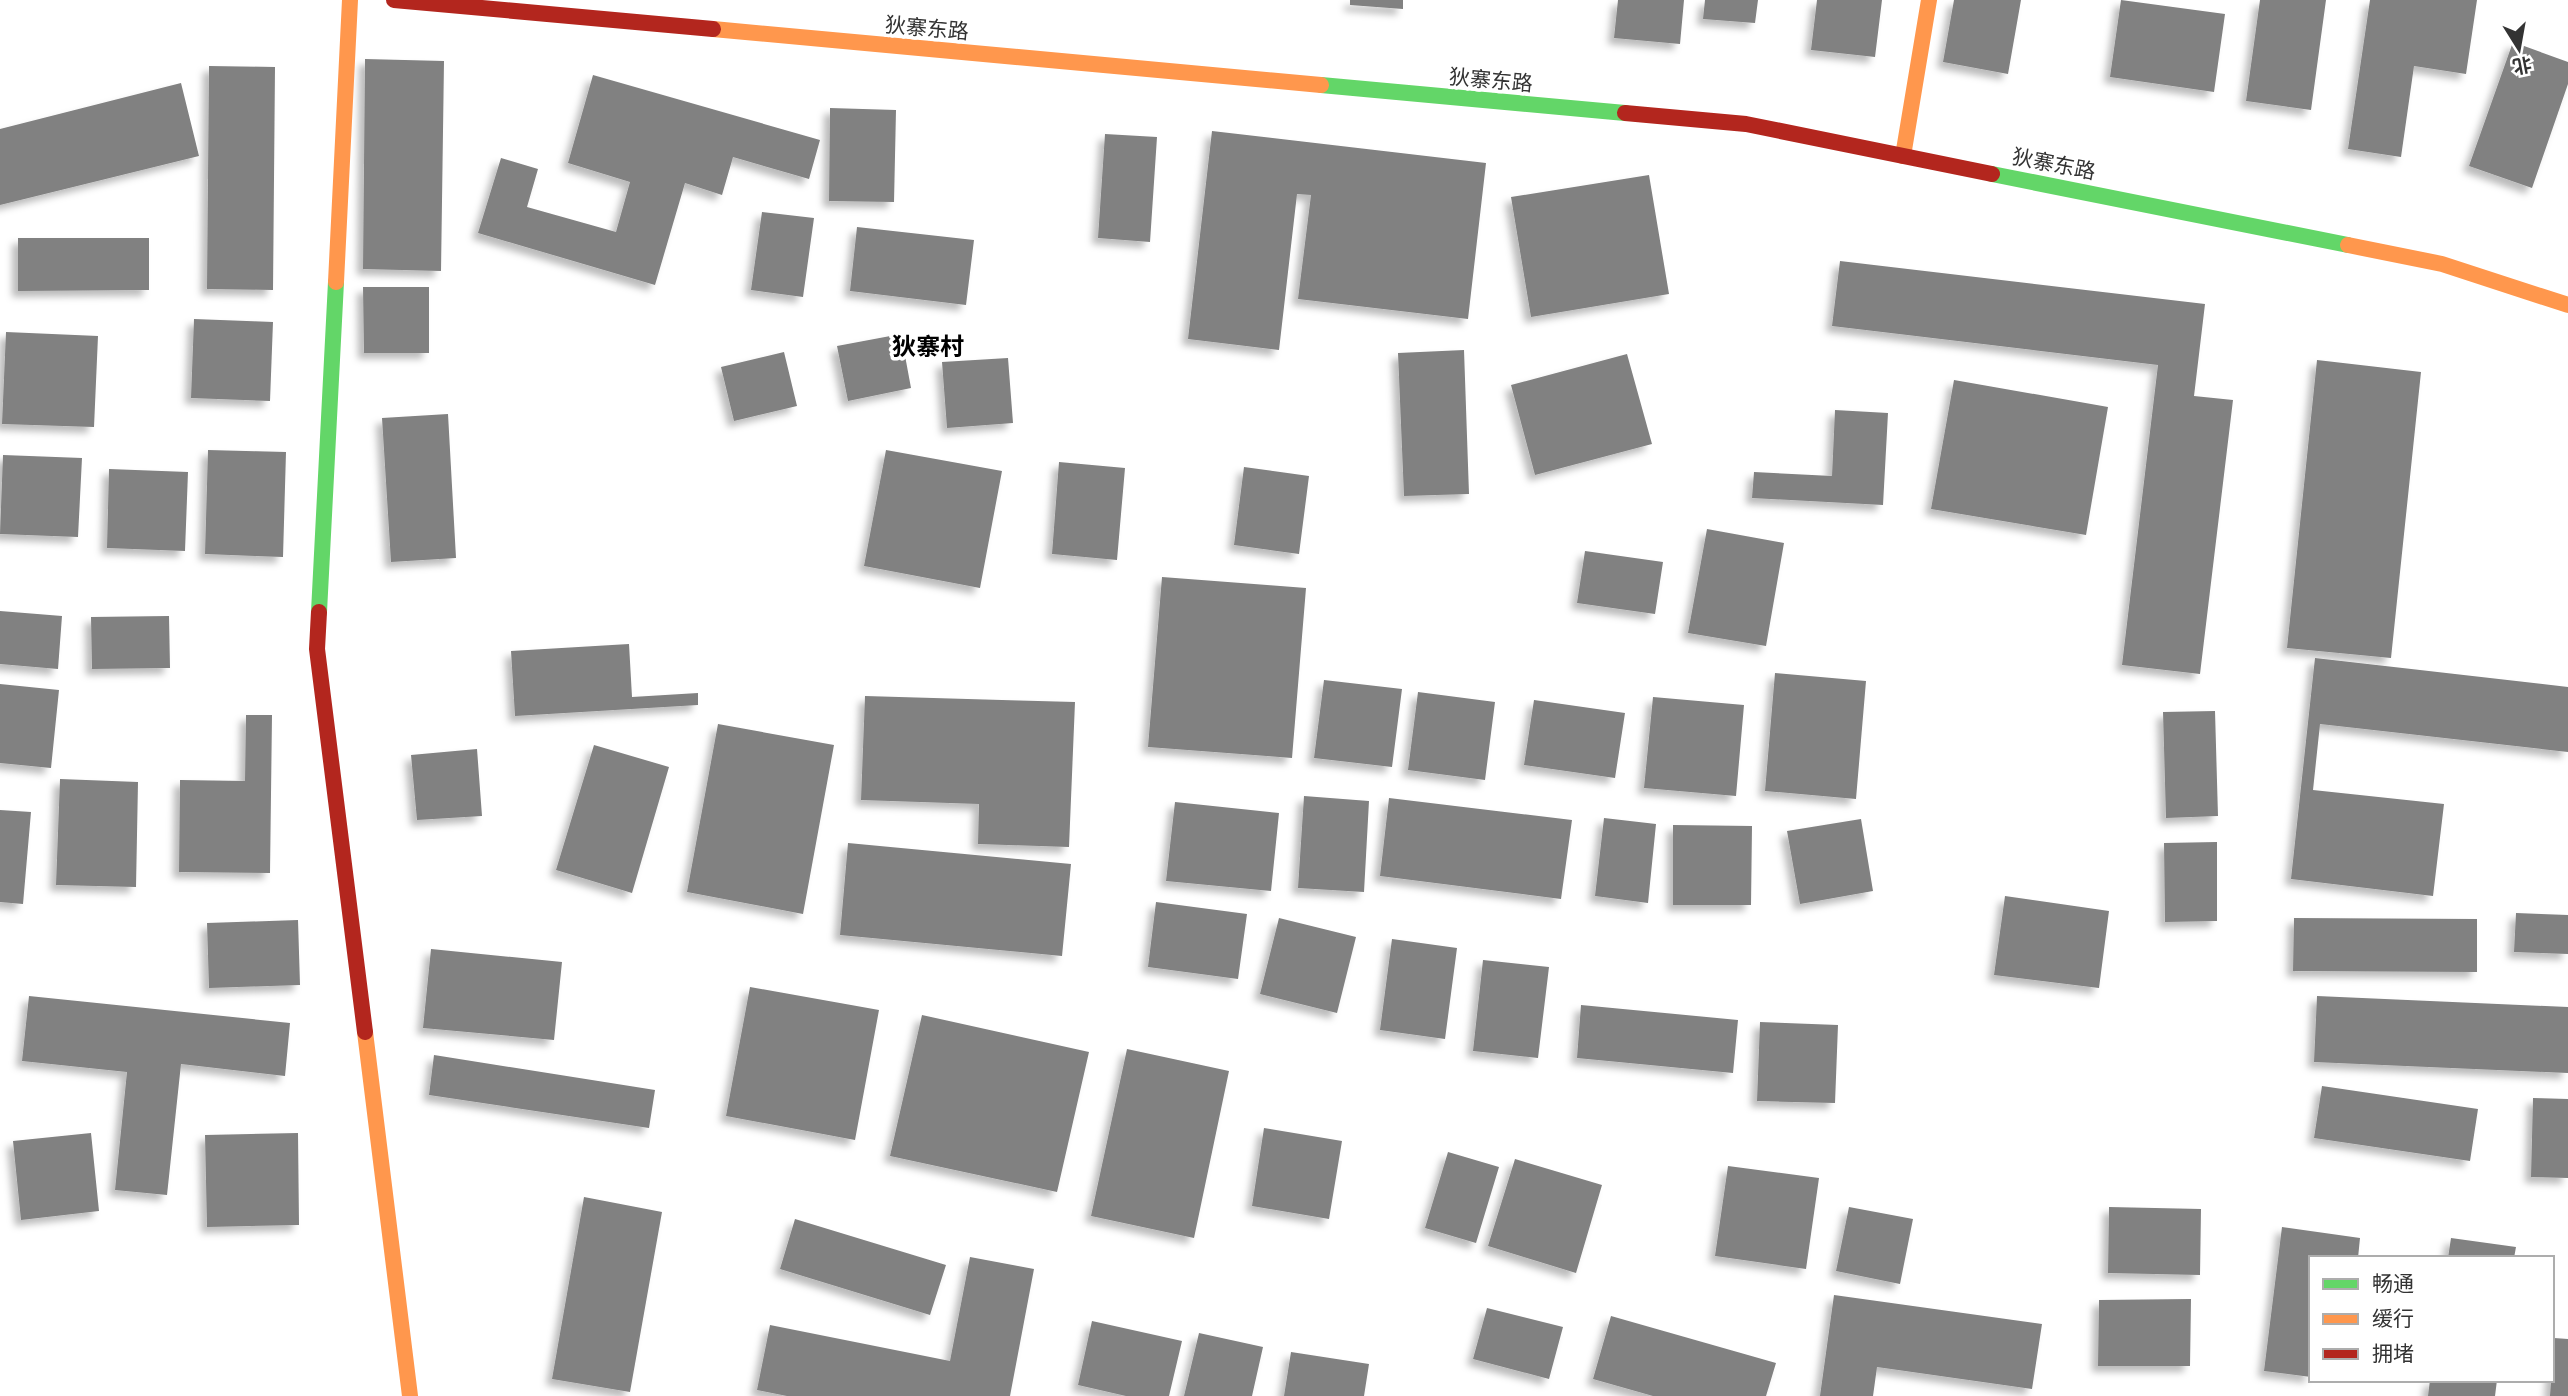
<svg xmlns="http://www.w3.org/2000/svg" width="2568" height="1396" viewBox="0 0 2568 1396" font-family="Montserrat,'Noto Sans SC',sans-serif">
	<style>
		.building { fill: #818181; filter: url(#shadow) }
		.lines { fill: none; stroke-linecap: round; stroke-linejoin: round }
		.fast { stroke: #63d668; stroke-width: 16 }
		.slow { stroke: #ff974d; stroke-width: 16 }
		.jam { stroke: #b3261e; stroke-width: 16 }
		.labels { text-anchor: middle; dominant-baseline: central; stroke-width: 7; stroke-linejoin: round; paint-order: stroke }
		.street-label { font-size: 21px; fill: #333; stroke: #fff }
		.quarter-label { font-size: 24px; font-weight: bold; fill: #000; stroke: #fff }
	</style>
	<defs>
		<filter id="shadow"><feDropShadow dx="-6" dy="6" stdDeviation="3.5" flood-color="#0004"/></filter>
	</defs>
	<rect width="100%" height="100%" fill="#fff"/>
	<path class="building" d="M1350,0h53v9l-53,-4z
		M1618,0h66l-4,44 -66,-6z
		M1705,0h53l-3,23 -52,-4z
		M1817,0h65l-7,57 -64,-7z
		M1954,0h67l-13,74 -65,-12z
		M2121,0l104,14 -11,78 -104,-15z
		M2260,0h66l-15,110 -65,-9z
		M2370,0h107l-11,74 -52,-8 -13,91 -53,-8z
		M2513,42l55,20v22l-36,104 -63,-22z
		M365,59l79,2 -3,210 -78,-2z
		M209,66l66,1 -2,223 -66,-1z
		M593,75l227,65 -11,39 -76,-22 -11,38 -37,-12 -30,102 -177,-52 23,-75 37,11 -11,38 89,25 14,-50 -62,-19z
		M181,83l18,73 -199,49v-76z
		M830,108l66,2 -2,92 -65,-1z
		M1212,131l274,32 -18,156 -170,-20 13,-104 -14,-1 -18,156 -91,-11z
		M1105,134l52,3 -7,105 -52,-4z
		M1649,175l20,119 -138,23 -20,-120z
		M762,212l52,6 -11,79 -52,-7z
		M857,227l117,13 -8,65 -116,-14z
		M18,238h131v52l-131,1z
		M1840,261l365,43 -11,92 39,4 -33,274 -78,-9 36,-300 -326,-39z
		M363,287h66v66h-65z
		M194,319l79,3 -3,79 -79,-3z
		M6,332l92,4 -4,91 -92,-3z
		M901,334l10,54 -63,13 -11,-55z
		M1464,350l5,144 -65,2 -6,-143z
		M784,352l13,54 -63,15 -13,-54z
		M1627,354l25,90 -117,31 -24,-90z
		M1008,358l5,65 -66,5 -5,-66z
		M2317,360l104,12 -30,286 -104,-10z
		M1954,380l154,27 -22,128 -155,-26z
		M1835,410l53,3 -5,92 -131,-7 2,-26 78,4z
		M448,414l8,144 -65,4 -9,-144z
		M208,450l78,2 -3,105 -78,-3z
		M886,450l116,21 -22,117 -116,-22z
		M3,455l79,3 -4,79 -78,-3z
		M1059,462l66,6 -8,92 -65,-6z
		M1244,467l65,9 -10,78 -65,-9z
		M109,469l79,3 -3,79 -78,-3z
		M1707,529l77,14 -18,103 -78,-13z
		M1585,551l78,11 -8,52 -78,-11z
		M1162,577l144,11 -14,170 -144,-11z
		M0,611l62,5 -4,53 -58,-5z
		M169,616l1,52 -78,1 -1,-52z
		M629,644l3,53 66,-4v12l-183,11 -4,-65z
		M2315,658l253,29v65l-248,-28 -7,66 131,14 -11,92 -142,-17z
		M1775,673l91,8 -10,118 -91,-8z
		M1324,680l78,9 -10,78 -78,-9z
		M0,684l59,6 -8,78 -51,-5z
		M1418,692l77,10 -10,78 -77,-10z
		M865,696l210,6 -6,145 -91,-3 1,-40 -118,-4z
		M1653,697l91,8 -8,91 -92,-8z
		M1534,700l91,13 -10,65 -91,-13z
		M2215,711l3,105 -52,2 -3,-106z
		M246,715h26l-2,158 -91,-1 1,-92 65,1z
		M718,724l116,21 -31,169 -116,-22z
		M594,745l75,22 -37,126 -76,-23z
		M477,749l5,67 -65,4 -6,-65z
		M60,779l78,3 -2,105 -80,-2z
		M1304,796l65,5 -5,91 -66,-4z
		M1389,798l183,22 -11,79 -181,-23z
		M1175,802l104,11 -8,78 -105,-10z
		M0,810l31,2 -8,92 -23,-2z
		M1604,818l52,6 -8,79 -53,-7z
		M1861,819l12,72 -73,13 -13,-73z
		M1673,825l79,1 -1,79h-78z
		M2217,842v79l-52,1 -1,-79z
		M848,843l223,21 -9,92 -222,-21z
		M2005,896l104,15 -10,77 -105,-13z
		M1156,902l91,12 -9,65 -90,-12z
		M2516,913l52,2v39l-54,-2z
		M1279,918l77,19 -19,76 -77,-19z
		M2294,918l183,1v53l-184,-1z
		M298,920l2,65 -91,3 -2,-65z
		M1392,939l65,9 -12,91 -65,-9z
		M431,949l131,13 -8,78 -131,-12z
		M1483,960l66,7 -11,91 -65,-7z
		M750,987l129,23 -24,130 -129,-24z
		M29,996l261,27 -5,53 -104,-12 -14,131 -52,-5 12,-118 -105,-11z
		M2317,996l251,11v66l-254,-11z
		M1581,1005l157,15 -5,53 -156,-15z
		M922,1015l167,37 -32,140 -167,-36z
		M1760,1022l78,3 -3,78 -78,-2z
		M1127,1049l102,22 -35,167 -103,-22z
		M434,1055l221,35 -6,38 -220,-33z
		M2322,1086l156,23 -8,52 -156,-23z
		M2533,1098l35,1v79l-37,-1z
		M1264,1128l78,13 -13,78 -77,-13z
		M91,1133l8,78 -78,9 -8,-79z
		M298,1133l1,92 -92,2 -2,-92z
		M1448,1152l51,15 -23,76 -51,-15z
		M1515,1159l87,26 -26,88 -88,-27z
		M1728,1166l91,12 -13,91 -91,-13z
		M584,1197l78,15 -32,180 -78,-13z
		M1849,1207l64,12 -13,65 -64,-13z
		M2109,1207l92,2 -1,66 -92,-2z
		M795,1219l151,46 -16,50 -150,-46z
		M2282,1227l78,11 -2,20h-47v119l-47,-6z
		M2451,1238l65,9 -2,11h-66z
		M970,1257l64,12 -24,127h-223l-30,-6 13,-65 180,36z
		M1834,1295l208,29 -10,65 -155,-22 -4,29h-53z
		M2191,1299l-1,67h-92l1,-66z
		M1487,1308l76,19 -14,52 -76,-20z
		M1611,1316l165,47 -10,33h-113l-60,-17z
		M1092,1321l90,20 -13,55h-43l-48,-11z
		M1199,1333l64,14 -11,49h-68z
		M2554,1338l14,1v57h-18z
		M1291,1352l78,12 -5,32h-80z
		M2430,1380h67l-2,16h-67z"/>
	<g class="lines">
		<path class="fast" d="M1321,85l304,28
			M1992,174l356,71
			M319,612l17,-330"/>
		<path class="slow" d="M713,29l608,56
			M1903,156l26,-156
			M2348,245l94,19 126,41
			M336,282l14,-282
			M365,1032l45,364"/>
		<path class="jam" d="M394,0l319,29
			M1625,113l121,11 246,50
			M319,612l-2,37 48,383"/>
	</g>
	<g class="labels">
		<g class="street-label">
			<text transform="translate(927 28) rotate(5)">狄寨东路</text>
			<text transform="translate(1491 80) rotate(5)">狄寨东路</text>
			<text transform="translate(2054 164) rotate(11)">狄寨东路</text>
		</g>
		<g class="quarter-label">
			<text x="928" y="346">狄寨村</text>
		</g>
	</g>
	<rect x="2309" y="1256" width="245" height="126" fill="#ffffff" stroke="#adadad" stroke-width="2"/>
	<rect x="2323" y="1279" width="35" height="10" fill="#63d668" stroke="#adadad" stroke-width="2"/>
	<text x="2372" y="1291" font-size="21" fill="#333333">畅通</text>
	<rect x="2323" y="1314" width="35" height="10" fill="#ff974d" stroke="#adadad" stroke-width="2"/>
	<text x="2372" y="1326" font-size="21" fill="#333333">缓行</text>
	<rect x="2323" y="1349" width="35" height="10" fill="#b3261e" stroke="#adadad" stroke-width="2"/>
	<text x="2372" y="1361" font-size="21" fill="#333333">拥堵</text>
	<g transform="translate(2519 49) rotate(169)" stroke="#ffffff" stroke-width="5" paint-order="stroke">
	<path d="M0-5L12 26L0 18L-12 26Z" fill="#333333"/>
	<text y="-10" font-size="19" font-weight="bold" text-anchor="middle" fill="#333333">北</text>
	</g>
</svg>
